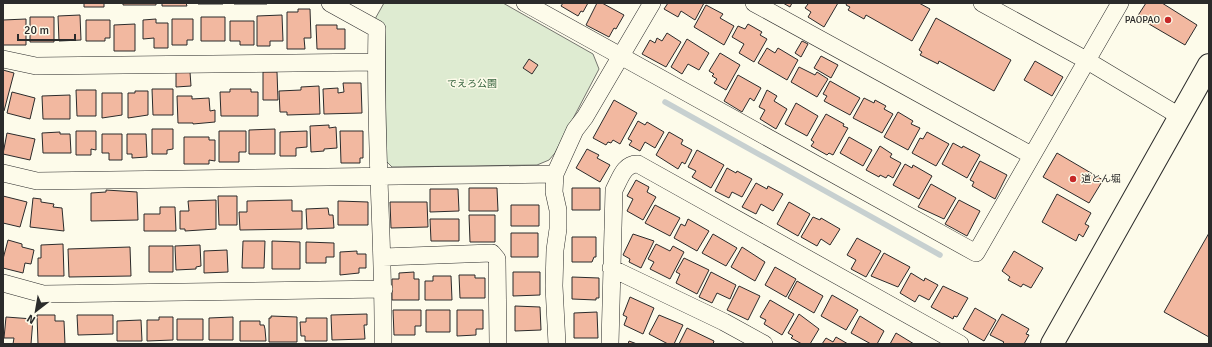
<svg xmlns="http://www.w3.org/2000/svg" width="1212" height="347" viewBox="0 0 1212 347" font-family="Signika,'Noto Sans JP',sans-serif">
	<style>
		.green { fill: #deebd1; stroke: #74746e }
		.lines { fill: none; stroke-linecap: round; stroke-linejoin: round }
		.stream { stroke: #c7d0d0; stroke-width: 5.5 }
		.building { fill: #f2b8a0; stroke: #2b2b2b }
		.street-casing { stroke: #2b2b2b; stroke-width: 18 }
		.secondary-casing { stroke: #2b2b2b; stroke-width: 24 }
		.street { stroke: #fdfbea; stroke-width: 17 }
		.secondary { stroke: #fdfbea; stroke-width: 22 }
		.poi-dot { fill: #c62828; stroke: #fdfbea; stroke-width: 1.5 }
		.labels { text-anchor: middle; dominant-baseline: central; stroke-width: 3; stroke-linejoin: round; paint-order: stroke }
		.poi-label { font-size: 10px; fill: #2b2b2b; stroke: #fdfbea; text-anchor: end }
		.park-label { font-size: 10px; fill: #34623c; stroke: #fdfbea }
	</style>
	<rect width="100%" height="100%" fill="#fdfbea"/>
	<path class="green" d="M384,3h119l90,51 6,15 -44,84 -6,7 -12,5 -145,2 -6,-6 -1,-135 -10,-7z"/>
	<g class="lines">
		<path class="stream" d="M665,102l275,153"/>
	</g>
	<path class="building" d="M84,3h28h-8v4h-20z
		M123,3h33v2h-33z
		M162,3h24l1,3h-25z
		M198,3h25v1h-25z
		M233,3h34v1h-33z
		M563,3h25l-5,9 -2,-1 -3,5 -17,-10z
		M597,3h5l22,12 -8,14 -2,-1 -5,9 -23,-12z
		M668,3h36l-9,17 -14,-9 -3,6 -14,-8z
		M783,3h9l-2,4z
		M806,3h32l-14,24 -16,-10 3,-5 -6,-4 3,-4z
		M847,3h72l11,6 -18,32 -46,-26 -2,4 -16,-9 2,-3 -4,-2z
		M1146,3h16l35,22 -12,20 -48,-28z
		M706,5l17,9 -3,4 14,8 -10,19 -30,-18z
		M298,9h12l1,29h-7l1,11h-18v-37h11z
		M80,15l1,25 -22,1 -1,-25z
		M282,15l1,26h-13v5h-13v-30z
		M30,17h24v25h-24z
		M201,17h24v24h-24z
		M936,18l75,42 -17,31 -55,-30 -1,3 -18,-9 2,-3 -3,-2z
		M26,19v26h-23v-25z
		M156,19v4h12v25h-14v-10l-11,1v-19z
		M172,19h21v21h-6v5h-15z
		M86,20h24v18h-5v3h-19z
		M230,21h24v24h-14v-4h-10z
		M135,24v27h-21v-26z
		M748,24l14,8 -2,3 7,4 -13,23 -15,-9 5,-9 -12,-7 6,-11 7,3z
		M316,25h21v4h8v20h-28z
		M667,33l14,9 -15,25 -24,-13 8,-14 5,3 2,-5 5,3z
		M687,39l22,14 -10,17 -11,-6 -6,10 -11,-7z
		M802,41l6,3 -7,13 -6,-4z
		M767,48l8,5 3,-5 20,12 -11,20 -29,-17z
		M720,53l20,12 -14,25 -12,-7 3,-4 -5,-3 2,-2 -5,-3z
		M821,56l17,9 -7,13 -17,-10z
		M529,59l9,6 -6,9 -9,-6z
		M1035,61l28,16 -11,19 -28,-16z
		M799,67l16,8 2,-3 11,7 -11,18 -26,-15z
		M3,70l11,3 -10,38h-1z
		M176,72h14l1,14 -15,1z
		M263,72h14l1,28h-15z
		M738,75l23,13 -7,13 -4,-3 -8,14 -18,-11z
		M830,81l30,17 -10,17 -26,-14 3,-5 -4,-2z
		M343,83h18l1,30 -38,1 -1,-25 15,-1v5l6,-1z
		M319,86l1,28 -33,1v-3h-7l-1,-21 22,-1v-3z
		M152,89h21v26h-20z
		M230,89h21v3h7v24h-37l-1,-24h10z
		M76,90h20v26h-19z
		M767,90l10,6 -3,5 13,8 -11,20 -16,-10 5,-9 -6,-3z
		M135,91h13v24l-20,3v-25h7z
		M12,92l23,6 -5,21 -23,-6z
		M102,93h20v22l-20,3z
		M70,95v24h-27l-1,-23z
		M177,96h15v3l17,-1 1,13 5,-1v12l-22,2v-1h-15z
		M864,98l10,5 1,-3 11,6 -2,3 9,5 -11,19 -29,-15z
		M614,100l23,13 -17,31 -7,-4 -2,3 -3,-1 -2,3 -13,-7z
		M796,103l22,13 -11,20 -22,-12z
		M898,112l15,9 -2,3 9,4 -12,22 -24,-13z
		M826,114l18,10 -1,2 5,2 -15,27 -4,-2 -2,2 -16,-9 3,-4 -3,-2z
		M638,121l7,4 2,-3 17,10 -9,16 -10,-6 -5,9 -11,-6 3,-4 -4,-2z
		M329,125v3l7,-1 1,21 -13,1v2l-13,1 -1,-26z
		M152,129h21v20l-6,1v4h-15z
		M275,129v25h-26v-24z
		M76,131h20v19l-5,-1v6h-15z
		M219,131h27v21h-7v10h-20z
		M307,131v16l-11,1v8h-16v-24z
		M340,131h23v27h-3v5h-19z
		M60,132v2h10l1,19h-28l-1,-20z
		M669,132l14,8 -2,4 11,6 -7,14 -3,-2 -4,7 -22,-14z
		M927,132l22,12 -13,22 -24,-13 8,-15 3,1z
		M7,133l28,6 -5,21 -27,-6z
		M102,134h20v26h-13v-7h-7z
		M127,134h19l1,23 -15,1v-4h-5z
		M184,137h25v3h6v21l-6,-1v4h-25z
		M849,137l23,13 -9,16 -23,-13z
		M953,143l9,5 1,-2 17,9 -13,23 -25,-14z
		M880,146l12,8 -2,3 11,6 -8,15 -5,-3 -2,3 -6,-3 -1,2 -13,-7z
		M587,149l12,6 -2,3 13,7 -10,17 -24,-14z
		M697,150l27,15 -13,23 -19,-11 4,-6 -8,-4z
		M1057,153l46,27 -14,23 -46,-26z
		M980,161l27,14 -12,24 -23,-13 2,-4 -4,-2z
		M905,164l7,4 1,-3 19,11 -13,23 -26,-14z
		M727,168l9,5 1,-2 15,8 -10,18 -10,-5 -3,6 -14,-7z
		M636,180l13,7 -2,5 9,5 -13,23 -16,-9 6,-12 -6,-3z
		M756,183l11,6 1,-3 15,8 -10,17 -12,-7 -5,10 -14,-7z
		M931,184l25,14 -12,21 -26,-12z
		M469,188h28l1,23h-29z
		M572,188h28v22h-28z
		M430,189h28l1,22 -29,1z
		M106,190l31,2 1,28 -47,1v-28l15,-1z
		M1057,194l34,19 -6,11 4,2 -6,11 -4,-3 -3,7 -34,-19z
		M3,196l24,6 -7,25 -17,-4z
		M218,196h19v29h-18z
		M33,198l8,1v3l13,2 -1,3 9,1 2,23 -34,-4z
		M216,200v29l-31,2v-2h-5v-18h9l-1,-10z
		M292,200v11h10v18l-62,1 -1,-18h8v-11z
		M959,200l21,11 -13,25 -22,-12z
		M338,201l30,1v23h-30z
		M390,202h37l1,25 -37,1z
		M789,202l21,12 -12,22 -21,-12z
		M511,205h28v21h-28z
		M655,205l25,13 -10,18 -25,-13z
		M160,207h15l1,24h-32v-17h16z
		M328,208l1,7h4l1,13 -27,1 -1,-20z
		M469,215h26v27h-25z
		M813,217l7,3 1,-2 19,11 -10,16 -9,-6 -4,7 -16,-9z
		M430,219h29v22h-28z
		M688,219l21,12 -12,20 -23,-13 7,-14 4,2z
		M511,233h27v24h-27z
		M1209,233v104l-45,-25z
		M633,234l21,7 -13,27 -12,-6 1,-3 -7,-4z
		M713,234l24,14 -11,18 -24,-13z
		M572,237h24v20h-2l-2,5h-20z
		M857,238l24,13 -15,26 -15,-8 5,-9 -9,-5z
		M8,240l14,4v3l12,3 -3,14 -6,-1 -2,10 -20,-5v-9z
		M243,241h22l-1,27h-22z
		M272,241l28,1v27h-28z
		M306,242l28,1v14h-8v6h-20z
		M63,244l1,32h-26v-18h3v-13z
		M656,244l14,7 3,-5 11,6 -14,27 -20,-10 4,-7 -6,-3z
		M200,245l1,21 -5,1v2l-20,1 -1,-24z
		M149,246h24v26h-24z
		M130,247l1,29 -62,1 -1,-28z
		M742,247l23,15 -10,19 -24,-14z
		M227,250l1,22 -24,1v-22z
		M357,251v3h9v14h-7v5l-19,2v-23z
		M1014,251l29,17 -12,20 -8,-4 -2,3 -13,-7 2,-3 -8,-6z
		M884,253l26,14 -12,20 -27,-11z
		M684,258l25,12 -12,24 -21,-11 4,-9 -4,-2z
		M775,267l21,12 -10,18 -21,-12z
		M414,272v7h5v21h-27v-21h7v-6z
		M513,272h27v23l-27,1z
		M711,272l25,13 -6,14 -13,-6 -5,10 -13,-6z
		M911,273l13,8 1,-3 13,7 -9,15 -10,-5 -4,7 -15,-9z
		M459,275h16v3h10v20h-25z
		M433,276h18l1,24h-27v-19h8z
		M572,277l27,1v20h-3v2l-24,-1z
		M797,281l26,15 -9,17 -26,-15z
		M739,286l21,10 -12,24 -21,-10z
		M943,286l25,12 -11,19 -3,-1 -1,3 -22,-12z
		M832,295l26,15 -12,20 -25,-14z
		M630,297l24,11 -11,26 -19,-9 3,-8 -4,-2z
		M770,300l24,14 -12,21 -18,-11 2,-4 -6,-3z
		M515,306l25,1 1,23 -26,1z
		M975,308l21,12 -12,21 -21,-12z
		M393,310h28v16h-6v9h-21z
		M426,310h24v22h-24z
		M457,310h26v19h-7v6l-19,1z
		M597,312l1,26h-24v-25z
		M367,314v11h-3l1,14 -33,1 -1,-25z
		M799,314l20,15 -9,15h-8l-11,-6 2,-2 -5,-3z
		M1002,314l27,15 -3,5 3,1 -5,9h-22l2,-2 -14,-7z
		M37,315h18v6h9l1,23h-27z
		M77,315h36v19l-35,1z
		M659,315l24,10 -9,19h-6l-19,-10z
		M271,316l26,1v25h-28v-24h2z
		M860,316l24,15 -7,13h-6l-20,-11z
		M6,317l27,2 -2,25h-18l1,-6h-10z
		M159,317h14v23l-26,1v-21h12z
		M233,317v23h-24v-22z
		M306,318h21v23h-22v-5h-4l-1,-14h6z
		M177,319h26v21h-26z
		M141,320l1,21h-25v-20z
		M240,321h20v4h4l1,4 1,12h-26z
		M687,328l27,13 -1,3h-34z
		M896,333l18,11h-24z
		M836,337l12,7h-26l4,-6 7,4z
		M629,341l8,3h-9z"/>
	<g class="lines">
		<g class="street-casing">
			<path id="street" d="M330,3l47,26c-3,105 7,210 6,315
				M525,3l451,250 144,-250
				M754,3l277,152
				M982,3l104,57 95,57
				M3,59l33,7 340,-4
				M3,173l34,8 518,-7
				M383,257l109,-4 5,6 1,85
				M611,268l113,54 40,22
				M3,283l40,11 341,-5
				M557,344l-3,-58 1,-36 3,-21v-19l-4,-18 1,-18 20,-44 10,-13 67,-114
				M610,344l4,-154c6,-11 10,-27 24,-26l322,180"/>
		</g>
		<g class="secondary-casing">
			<path id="secondary" d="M1052,344l157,-279"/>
		</g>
		<use href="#street" class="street"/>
		<use href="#secondary" class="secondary"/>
	</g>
	<g class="poi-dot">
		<circle cx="1168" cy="20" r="4"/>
		<circle cx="1073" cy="179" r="4"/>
	</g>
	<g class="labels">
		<g class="poi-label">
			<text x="1160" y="20">PAOPAO</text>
			<text x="1081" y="179" text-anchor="start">道とん堀</text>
		</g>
		<g class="park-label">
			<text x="472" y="84">でえろ公園</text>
		</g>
	</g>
	<rect width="1212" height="347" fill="none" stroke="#2b2b2b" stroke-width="8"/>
	<g transform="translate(36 311) rotate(211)" stroke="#fdfbea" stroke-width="3" paint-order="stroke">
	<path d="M0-3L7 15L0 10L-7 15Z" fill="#2b2b2b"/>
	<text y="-6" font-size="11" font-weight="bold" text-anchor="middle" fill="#2b2b2b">N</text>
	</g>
	<path d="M18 34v6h57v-6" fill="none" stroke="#2b2b2b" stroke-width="2"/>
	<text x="24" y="34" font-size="12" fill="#2b2b2b" stroke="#fdfbea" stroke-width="3" paint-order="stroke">20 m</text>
</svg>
